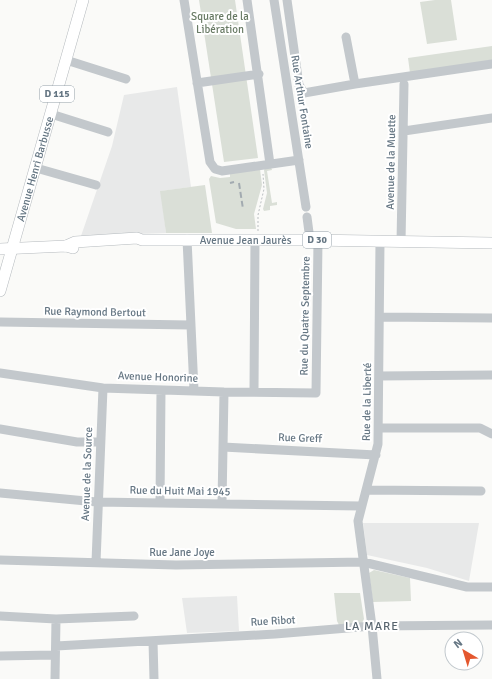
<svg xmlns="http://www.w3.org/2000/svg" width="492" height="679" viewBox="0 0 492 679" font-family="Signika,sans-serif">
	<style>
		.built { fill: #e8e9e9 }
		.green { fill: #dadfd7 }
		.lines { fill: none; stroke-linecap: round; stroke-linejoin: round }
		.major-casing { stroke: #b5babe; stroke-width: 12 }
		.path { stroke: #bbbfc2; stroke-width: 1; stroke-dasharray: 2 2; stroke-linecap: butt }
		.minor { stroke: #c3c8cc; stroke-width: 9 }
		.major { stroke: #fff; stroke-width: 11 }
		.rail { stroke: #a2aab0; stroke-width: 2; stroke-dasharray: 6 3; stroke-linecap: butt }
		.labels { text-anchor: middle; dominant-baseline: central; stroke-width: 4; stroke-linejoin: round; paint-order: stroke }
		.shield { fill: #fff; stroke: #939fa8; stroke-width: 1 }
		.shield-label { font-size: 10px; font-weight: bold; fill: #657683 }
		.park-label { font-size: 11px; fill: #687a64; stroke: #fff }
		.street-label { font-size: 11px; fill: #657683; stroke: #fff }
		.neighbourhood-label { font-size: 12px; letter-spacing: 1px; fill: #57646e; stroke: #fff }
	</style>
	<rect width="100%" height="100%" fill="#fafaf8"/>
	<path class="built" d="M177,87l14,100 -30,4 5,42 -85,3 31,-90 12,-51z
		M363,523h116l-10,58 -42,-13 -60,-13z
		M237,596l2,35 -52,2 -5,-35z"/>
	<path class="green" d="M199,0h36l23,158 -34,4z
		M435,0h16l6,40 -30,4 -7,-42z
		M492,46v14l-82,13 -2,-15z
		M271,167l1,3 -5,1 5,32 5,-1v3l-7,1v4l-6,1 -1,-2 4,-16 -3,-23 1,-2z
		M260,169l2,16 -8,29 2,15h-20l-20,-6 -7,-44 2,-3 9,2 10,-1v-4z
		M205,185l7,48h-46l-6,-42z
		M374,570l36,8 1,23 -38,1 -4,-29z
		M334,593h26l4,26 -2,4 -23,2 -2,-4z"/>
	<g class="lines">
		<g class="major-casing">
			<g id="major">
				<path id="s1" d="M66,246l9,-4 62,-4 5,2h168l182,3"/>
				<path d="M0,249l66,-3 7,2"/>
				<path id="s2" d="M0,291l83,-291"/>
			</g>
		</g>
		<path class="path" d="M258,231v-16l6,-26 -1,-15"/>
		<path class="minor" d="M184,0l26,162 5,7 7,2 77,-11
			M247,0l23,164
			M274,0l32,207
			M287,0l12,85 5,8 51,-9 -9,-47
			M66,60l60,19
			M197,83l62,-9
			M355,84l137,-20
			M51,114l57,18
			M404,131l88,-13
			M36,168l60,17
			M307,217l3,23
			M187,239l7,151
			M401,242l3,-158
			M380,317l112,1
			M0,322l190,3
			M0,373l103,15 121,4 92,1 2,-152
			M379,376l113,-1
			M254,391l1,-152
			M379,428h101l12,6
			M0,429l77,13h22
			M223,447l153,8
			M366,490l115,1
			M0,493l97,9 264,4
			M160,503l1,-113
			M222,503l2,-111
			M0,560l176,5 187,-3 104,25h25
			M96,562l7,-174
			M0,616l56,3 -1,60
			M56,619l78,-3
			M153,641l1,38
			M56,646l219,-12 97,-8 120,-1
			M0,656l54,-1
			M377,679l-5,-53 -14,-105 20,-77 2,-202"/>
		<use href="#major" class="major"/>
		<path class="rail" d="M230,183l4,-1
			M239,183l4,26"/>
	</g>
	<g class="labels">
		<g class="shield">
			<rect x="40" y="86" width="34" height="16" rx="3"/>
			<rect x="303" y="232" width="28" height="16" rx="3"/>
		</g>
		<g class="shield-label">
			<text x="57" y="94">D 115</text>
			<text x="317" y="240">D 30</text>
		</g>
		<g class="park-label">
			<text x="220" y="16">Square de la<tspan x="220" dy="13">Libération</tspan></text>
		</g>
		<g class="street-label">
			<text transform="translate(302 102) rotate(81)">Rue Arthur Fontaine</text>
			<text transform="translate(391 162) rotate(-89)">Avenue de la Muette</text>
			<text stroke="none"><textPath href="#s2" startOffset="127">Avenue Henri Barbusse</textPath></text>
			<text stroke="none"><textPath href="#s1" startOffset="181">Avenue Jean Jaurès</textPath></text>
			<text transform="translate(95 312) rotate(1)">Rue Raymond Bertout</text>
			<text transform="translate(305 316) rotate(-89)">Rue du Quatre Septembre</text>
			<text transform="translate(158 377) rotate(2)">Avenue Honorine</text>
			<text transform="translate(367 402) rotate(-89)">Rue de la Liberté</text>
			<text transform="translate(300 438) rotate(2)">Rue Greff</text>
			<text transform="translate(87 474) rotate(-88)">Avenue de la Source</text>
			<text transform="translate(180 491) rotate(1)">Rue du Huit Mai 1945</text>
			<text x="182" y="552">Rue Jane Joye</text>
			<text transform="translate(273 621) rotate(-3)">Rue Ribot</text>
		</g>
		<g class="neighbourhood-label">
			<text x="372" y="626">LA MARE</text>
		</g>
	</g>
	<g transform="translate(464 651) rotate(322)"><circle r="19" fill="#ffffff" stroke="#c1c8cd"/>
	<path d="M0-3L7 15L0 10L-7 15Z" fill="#e4572e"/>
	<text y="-6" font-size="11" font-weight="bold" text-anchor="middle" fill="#657683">N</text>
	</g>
</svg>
